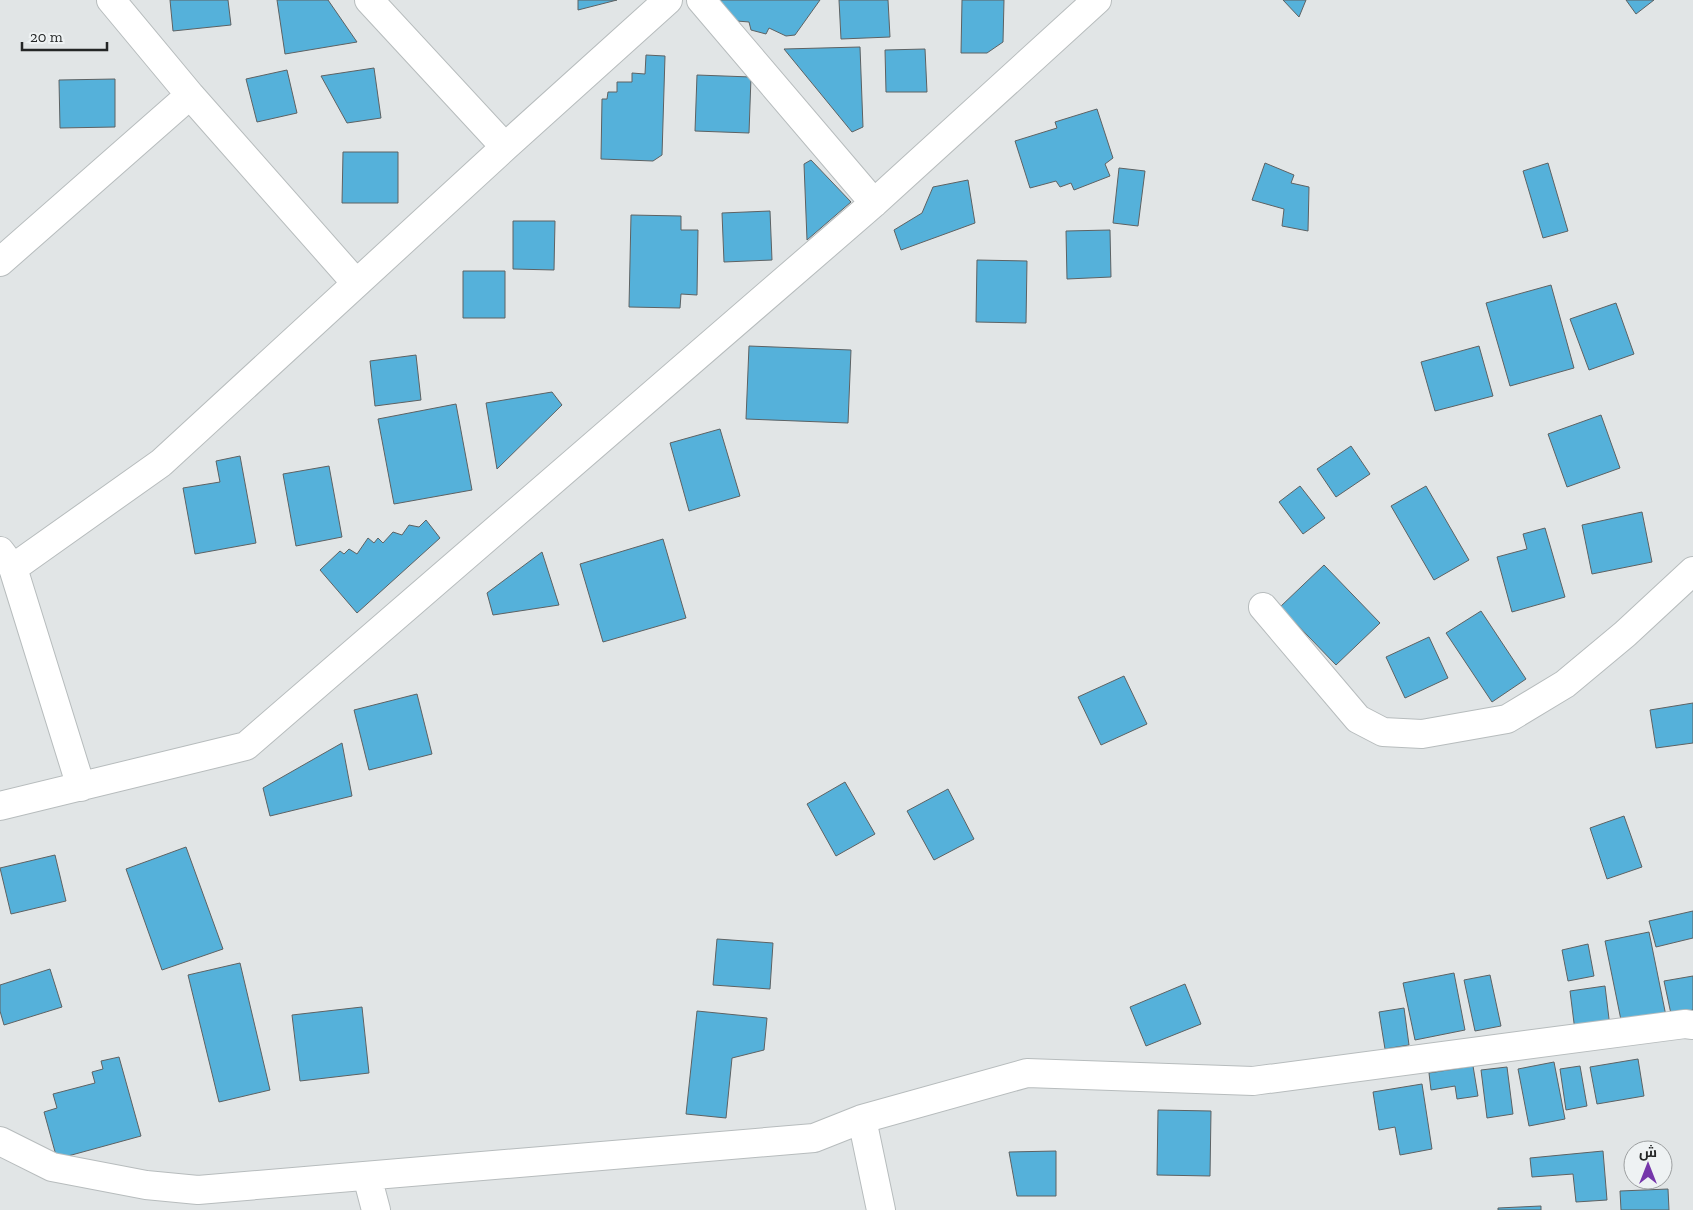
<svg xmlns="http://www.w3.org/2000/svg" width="1693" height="1210" viewBox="0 0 1693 1210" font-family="'Zilla Slab',Cairo,serif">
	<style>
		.building { fill: #55b1da; stroke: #5e6263 }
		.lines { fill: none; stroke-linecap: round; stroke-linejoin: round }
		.minor-casing { stroke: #b7bcbd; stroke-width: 30 }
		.minor { stroke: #fff; stroke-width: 28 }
	</style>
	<rect width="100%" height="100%" fill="#e1e5e6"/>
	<path class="building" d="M170,0h58l3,25 -58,6z
		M277,0h51l29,42 -72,12z
		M578,0h39l-39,10z
		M718,0h102l-25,35 -9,1 -17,-8 -3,6 -15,-4 -2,-8 -12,-1z
		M839,0h49l2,37 -49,2z
		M962,0h42l-1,42 -16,11h-26z
		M1283,0h23l-7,17z
		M1626,0h28l-18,14z
		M860,47l3,80 -11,5 -68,-83z
		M925,49l2,43h-41l-1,-42z
		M646,55l19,1 -3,99 -9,6 -52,-2 1,-60h5l1,-7h9v-10h15v-9l13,1z
		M374,68l7,50 -34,5 -26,-47z
		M287,70l10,43 -40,9 -11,-43z
		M697,75l54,2 -2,56 -54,-2z
		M115,79v48l-55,1 -1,-48z
		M1097,109l16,49 -8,6 5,12 -36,14 -3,-7 -11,4 -4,-6 -26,7 -15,-47 42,-13 -2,-6z
		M343,152h55v51h-56z
		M811,160l40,42 -44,38 -3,-76z
		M1265,163l29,12 -3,8 18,4 -1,44 -26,-5 2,-17 -32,-9z
		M1548,163l20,68 -25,7 -20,-67z
		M1119,168l26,3 -7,55 -25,-3z
		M968,180l7,43 -74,27 -7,-20 28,-17 11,-26z
		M770,211l2,49 -48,2 -2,-49z
		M631,215l50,1v14h17l-1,65 -16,-1 -1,14 -51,-1z
		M513,221h42l-1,49 -41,-1z
		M1110,230l1,47 -44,2 -1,-48z
		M977,260l50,1 -1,62 -50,-1z
		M463,271h42v47h-42z
		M1551,285l23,83 -64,18 -24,-83z
		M1616,303l18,51 -45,16 -19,-51z
		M749,346l102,4 -3,73 -102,-4z
		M1479,346l14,50 -58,15 -14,-49z
		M416,355l5,45 -46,6 -5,-45z
		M552,392l10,13 -65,64 -11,-66z
		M456,404l16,86 -78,14 -16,-85z
		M1601,415l19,53 -53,19 -19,-53z
		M720,429l20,67 -51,15 -19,-68z
		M1351,446l19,28 -34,23 -19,-28z
		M240,456l16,87 -61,11 -12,-66 37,-6 -4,-21z
		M329,466l13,71 -46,9 -13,-72z
		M1300,486l25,32 -22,16 -24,-32z
		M1426,486l43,74 -35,20 -43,-74z
		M1642,512l10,50 -60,12 -10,-49z
		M426,520l14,18 -83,75 -37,-43 20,-19 4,3 5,-5 8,5 11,-16 6,5 4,-5 5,5 10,-11 9,3 7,-10 10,2z
		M1545,528l20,69 -53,15 -15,-55 30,-8 -4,-15z
		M663,539l23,79 -83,24 -23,-78z
		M542,552l17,53 -66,10 -6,-22z
		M1324,565l56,58 -44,42 -56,-58z
		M1481,611l45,68 -34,23 -46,-69z
		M1429,637l19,41 -43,20 -19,-41z
		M1124,676l23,48 -46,21 -23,-48z
		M417,694l15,60 -63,16 -15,-60z
		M1693,703v40l-37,5 -6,-38z
		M342,743l10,53 -82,20 -7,-28z
		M845,782l30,52 -39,22 -29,-52z
		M948,789l26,50 -40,21 -27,-49z
		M1624,816l18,51 -35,12 -17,-51z
		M186,847l37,102 -61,21 -36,-101z
		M55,855l11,46 -55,13 -11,-46z
		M1693,911v27l-37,9 -7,-26z
		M1649,932l17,84 -44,9 -17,-84z
		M717,939l56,4 -3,46 -57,-4z
		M1588,944l6,32 -26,5 -6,-31z
		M240,963l30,127 -51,12 -31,-127z
		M50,969l12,38 -58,18 -4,-14v-26z
		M1454,973l11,57 -50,10 -12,-57z
		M1490,975l11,51 -26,5 -11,-51z
		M1693,976v34l-22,4 -7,-33z
		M1185,984l16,40 -55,22 -16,-39z
		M1605,986l5,41 -35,4 -5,-40z
		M362,1007l7,66 -69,8 -8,-66z
		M1404,1008l5,37 -24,4 -6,-37z
		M697,1011l70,7 -3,32 -32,8 -6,60 -40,-4z
		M119,1057l22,79 -84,23 -13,-47 13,-4 -4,-14 42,-11 -3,-11 11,-3 -2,-8z
		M1638,1059l6,37 -47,8 -7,-37z
		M1554,1062l11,57 -36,7 -11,-57z
		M1473,1066l5,30 -21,3 -2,-13 -24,4 -2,-17z
		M1580,1066l7,40 -21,4 -6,-41z
		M1507,1067l6,47 -26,4 -6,-48z
		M1422,1084l10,65 -32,6 -5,-28 -16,3 -6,-38z
		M1158,1110l53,1 -1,65 -53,-1z
		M1056,1151v45h-39l-8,-44z
		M1603,1151l4,49 -31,2 -3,-28 -41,3 -2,-19z
		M1668,1189l1,21h-48l-1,-19z
		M1541,1206v4h-43v-2z"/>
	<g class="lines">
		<g class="minor-casing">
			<path id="minor" d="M111,0l79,95 166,188
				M369,0l136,147
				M701,0l173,203
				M0,262l190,-167
				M0,551l13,17 68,219
				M13,568l148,-105 344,-316 163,-147
				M1263,607l95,112 25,13 39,2 85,-15 58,-35 60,-50 68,-63
				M0,806l246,-60 628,-543 223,-203
				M862,1119l19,91
				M0,1141l52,26 94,18 52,5 616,-52 48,-19 165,-46 226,8 432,-57 8,1
				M367,1176l9,34"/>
		</g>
		<use href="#minor" class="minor"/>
	</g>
	<g transform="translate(1648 1165)"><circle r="24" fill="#eef2f3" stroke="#9da0a1"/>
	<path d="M0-4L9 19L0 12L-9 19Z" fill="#7536aa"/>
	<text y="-8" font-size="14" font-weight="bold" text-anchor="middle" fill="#242626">ش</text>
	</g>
	<path d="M22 42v8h85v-8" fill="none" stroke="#242626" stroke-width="2.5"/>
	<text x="30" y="42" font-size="15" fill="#242626" stroke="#eef2f3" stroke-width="4" paint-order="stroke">20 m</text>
</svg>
